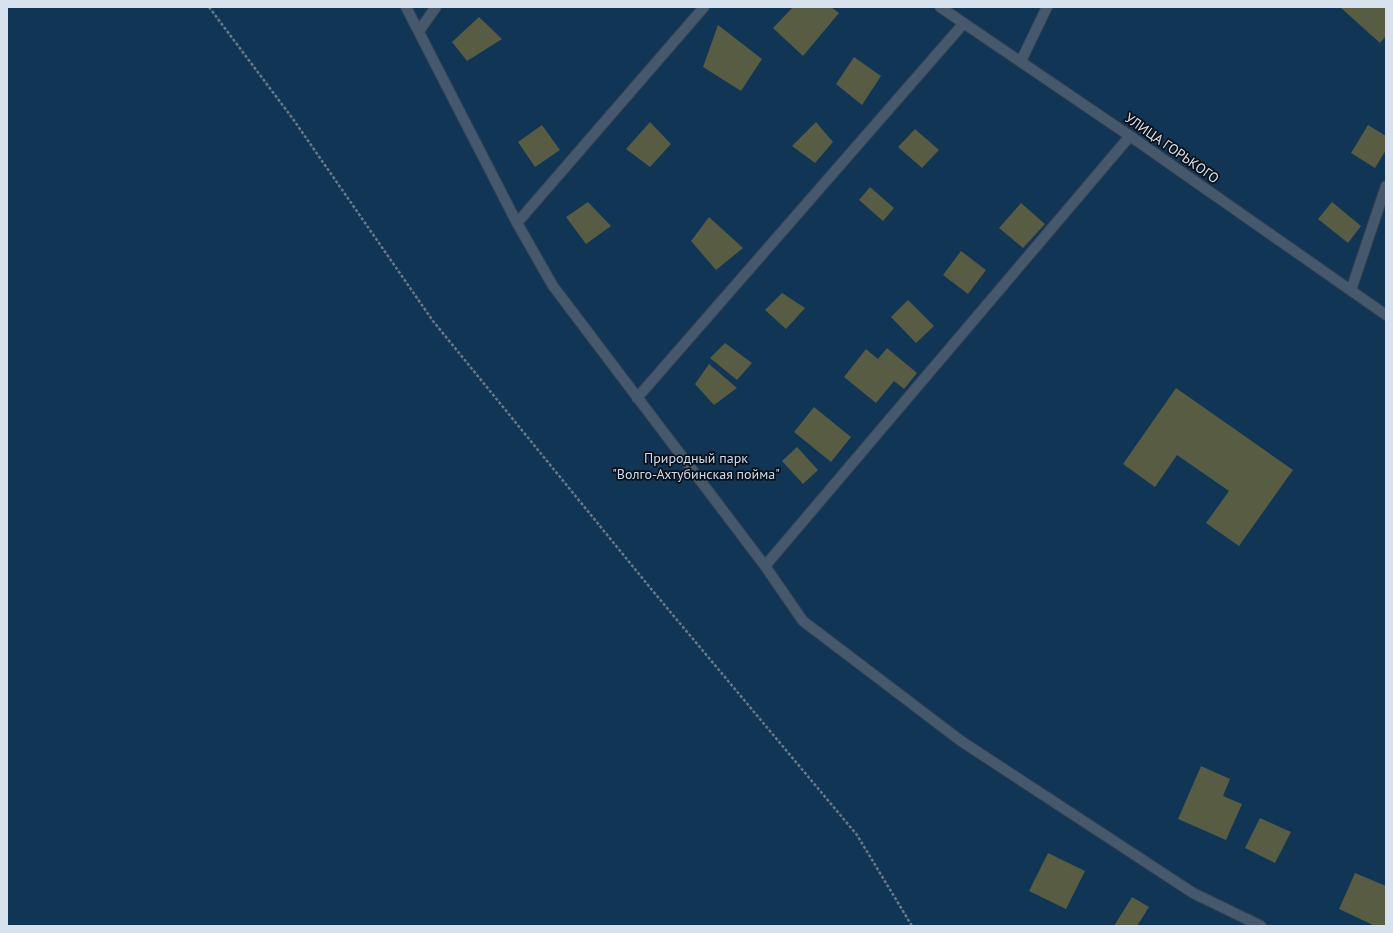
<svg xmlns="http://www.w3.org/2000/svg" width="1393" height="933" viewBox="0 0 1393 933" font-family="'PT Sans',sans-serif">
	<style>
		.green { fill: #113555 }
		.building { fill: #575c43 }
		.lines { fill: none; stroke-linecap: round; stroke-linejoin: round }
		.street-casing { stroke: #354250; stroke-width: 12 }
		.path { stroke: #697887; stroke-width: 2.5; stroke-dasharray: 3 2; stroke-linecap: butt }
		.street { stroke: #46596c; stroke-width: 10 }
		.labels { text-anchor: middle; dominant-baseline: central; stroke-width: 3.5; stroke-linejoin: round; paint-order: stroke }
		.street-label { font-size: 14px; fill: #d7e2ee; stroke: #080f17 }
		.park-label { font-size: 14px; fill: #cadcee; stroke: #080f17 }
	</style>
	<rect width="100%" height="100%" fill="#152738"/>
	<path class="green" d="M7,7h1379v919h-1379z"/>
	<path class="building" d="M793,7h38l8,6 -36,43 -30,-28z
		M1340,7h46v29l-6,7z
		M479,17l23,22 -35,22 -15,-19z
		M718,25l44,34 -21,32 -38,-24z
		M854,57l27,19 -19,29 -26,-21z
		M650,122l21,22 -21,23 -24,-18z
		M816,122l17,20 -18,21 -23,-17z
		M542,125l18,25 -25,17 -17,-25z
		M1368,125l18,11v14l-11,18 -24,-15z
		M915,129l24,21 -17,18 -24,-21z
		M870,187l24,21 -11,13 -24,-21z
		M588,202l23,24 -25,18 -20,-27z
		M1332,202l29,24 -13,17 -30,-24z
		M1021,203l24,21 -22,24 -24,-20z
		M709,217l34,31 -27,22 -25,-29z
		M961,251l25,19 -18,24 -25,-19z
		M782,293l23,15 -19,21 -21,-19z
		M908,300l26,26 -18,17 -25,-26z
		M725,343l27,20 -15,17 -27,-22z
		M887,348l30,25 -13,16 -10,-8 -18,22 -32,-26 22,-28 12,10z
		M709,364l28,24 -23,17 -19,-21z
		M1176,388l117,82 -54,76 -33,-23 23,-32 -52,-36 -22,32 -32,-23z
		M814,407l37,30 -20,25 -37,-30z
		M797,447l21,23 -15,14 -21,-23z
		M1201,766l29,13 -7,17 19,8 -16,36 -48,-21z
		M1260,818l31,14 -16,31 -30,-15z
		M1048,853l37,18 -19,38 -37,-18z
		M1355,873l31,13v40h-11l-36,-17z
		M1132,897l17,10 -12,19h-23z"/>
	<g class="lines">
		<g class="street-casing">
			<path id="street" d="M406,7l111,216 36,63 212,280 38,55 158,120 232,152 68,33
				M940,7l190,129 256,179
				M419,31l17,-24
				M1021,61l26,-54
				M517,223l187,-216
				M1351,290l35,-104
				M637,398l327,-375
				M765,566l365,-430"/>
		</g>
		<path class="path" d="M209,7l84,112 140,202 219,269 205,245 55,91"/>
		<use href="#street" class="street"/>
	</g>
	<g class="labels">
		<g class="street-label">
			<text transform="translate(1172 148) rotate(35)">УЛИЦА ГОРЬКОГО</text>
		</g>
		<g class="park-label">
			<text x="696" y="458">Природный парк<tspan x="696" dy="16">"Волго-Ахтубинская пойма"</tspan></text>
		</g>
	</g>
	<rect width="1393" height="933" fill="none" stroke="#d7e2ee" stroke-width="16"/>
</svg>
